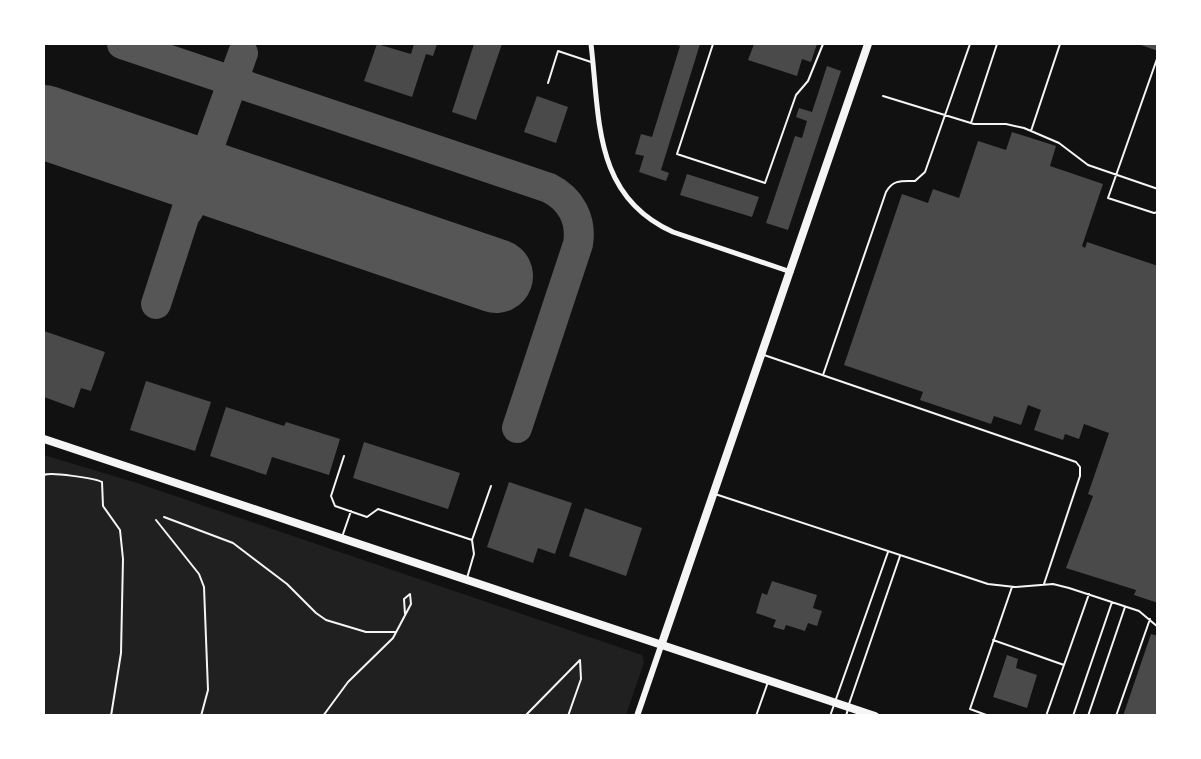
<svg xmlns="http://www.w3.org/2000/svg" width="1201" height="759" viewBox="0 0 1201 759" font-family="'Zilla Slab',serif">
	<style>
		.green { fill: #202020 }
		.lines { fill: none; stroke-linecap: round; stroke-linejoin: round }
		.taxiway { stroke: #565656; stroke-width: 30 }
		.runway { stroke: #565656; stroke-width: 74 }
		.building { fill: #4a4a4a }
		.path { stroke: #f5f5f5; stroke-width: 2 }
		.service { stroke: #f5f5f5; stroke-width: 2 }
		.minor { stroke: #f5f5f5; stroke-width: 5 }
		.tertiary { stroke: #f5f5f5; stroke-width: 6 }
		.secondary { stroke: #f5f5f5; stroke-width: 8 }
		.primary { stroke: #f5f5f5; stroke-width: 8 }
	</style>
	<rect width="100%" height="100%" fill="#111"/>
	<path class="green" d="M44,455l93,28 505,172 2,7 -18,53h-582z"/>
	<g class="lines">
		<path class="taxiway" d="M122,44l427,144c22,11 33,32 29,56l-61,184
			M162,162l30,-1 17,-14 34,-94
			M188,211c11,-22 29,-25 51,-23
			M156,304l34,-105 -9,-23 -19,-14"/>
		<path class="runway" d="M44,122l452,154"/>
	</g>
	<path class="building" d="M377,44l34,10 3,-10h23l-4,12 -7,-2 -14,43 -48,-16z
		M474,44h28l-26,76 -24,-8z
		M673,44h27l-39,126 8,3 -3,8 -27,-9 5,-16 -9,-2 6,-20 11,3 28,-91z
		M754,44h63l-6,18 -9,-3 -5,17 -49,-16z
		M1138,44h20v7z
		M827,66l14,5 -53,159 -22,-7 29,-87 7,2 5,-17 -11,-4 3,-9 13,4z
		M537,96l31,11 -12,36 -32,-11z
		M1012,132l44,14 -6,20 53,18 -21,62 3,2 2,-6 71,24v337l-24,-8 2,-5 -70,-22 27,-72 -5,-2 21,-61 -25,-9 -5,15 -14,-5 -2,6 -29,-10 7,-20 -13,-5 -7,20 -27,-9 -3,8 -71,-24 3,-8 -79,-27 58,-171 26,9 5,-14 26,9 19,-57 28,9z
		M687,174l72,23 -7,20 -72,-22z
		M44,331l61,21 -14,39 -10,-3 -7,20 -30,-11z
		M146,381l65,21 -16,49 -65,-21z
		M226,407l58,19 2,-4 54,17 -11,36 -57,-18 -6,18 -56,-19z
		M364,442l96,31 -12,36 -95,-31z
		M509,482l63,21 -17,51 -17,-6 -5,15 -46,-16z
		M585,508l57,20 -16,48 -57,-20z
		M772,581l45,14 -4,13 9,3 -5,15 -9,-3 -3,8 -19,-6 -2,5 -11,-3 3,-7 -20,-7 6,-20 5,2z
		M1151,634l7,2v80h-35z
		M1007,655l11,4 -2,9 21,7 -10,33 -34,-11z"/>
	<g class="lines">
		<path class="path" d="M44,475c7,-3 50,3 58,7l1,24 17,24 3,29 -2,94 -10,63
			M164,517l69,26 54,41 29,29 10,7 40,12h29
			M156,520l43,54 5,13 4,103 -7,26
			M323,716l25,-34 45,-44 18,-34 -1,-10 -6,5 1,15
			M525,716l55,-56 1,19 -13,37"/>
		<path class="service" d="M713,44l-36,110 88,29 31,-88 12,-14 15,-37
			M1158,56l-50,142 46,15 4,-1
			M548,83l10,-32 33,11
			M883,96l91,28h32l18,4 35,15 29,22 70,24
			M971,123l26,-79
			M1031,131l29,-87
			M764,355l312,107 4,5v9l-36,108
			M823,375l63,-183c7,-13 17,-11 29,-11l10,-9 45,-128
			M344,456l-13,40 4,10 32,11 11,-8 94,31
			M715,494l273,90 27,3 38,-3 16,4 70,23 19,16
			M342,537l9,-26
			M467,578l7,-24 -2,-14 19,-54
			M993,640l71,25
			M836,699l52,-147
			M849,704l51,-148
			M756,716l12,-34
			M830,716l4,-11
			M846,716l2,-7
			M989,716l-19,-7 42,-122
			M1046,716l43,-122
			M1073,716l39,-114
			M1088,716l37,-109
			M1116,716l34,-97"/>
		<path class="minor" d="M591,44c9,75 2,152 82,188l118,40"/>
		<path class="tertiary" d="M637,716l25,-73"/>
		<path class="secondary" d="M662,643l206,-599"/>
		<path class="primary" d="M44,439l831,277"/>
	</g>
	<rect width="1201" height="759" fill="none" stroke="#ffffff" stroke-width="90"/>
</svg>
